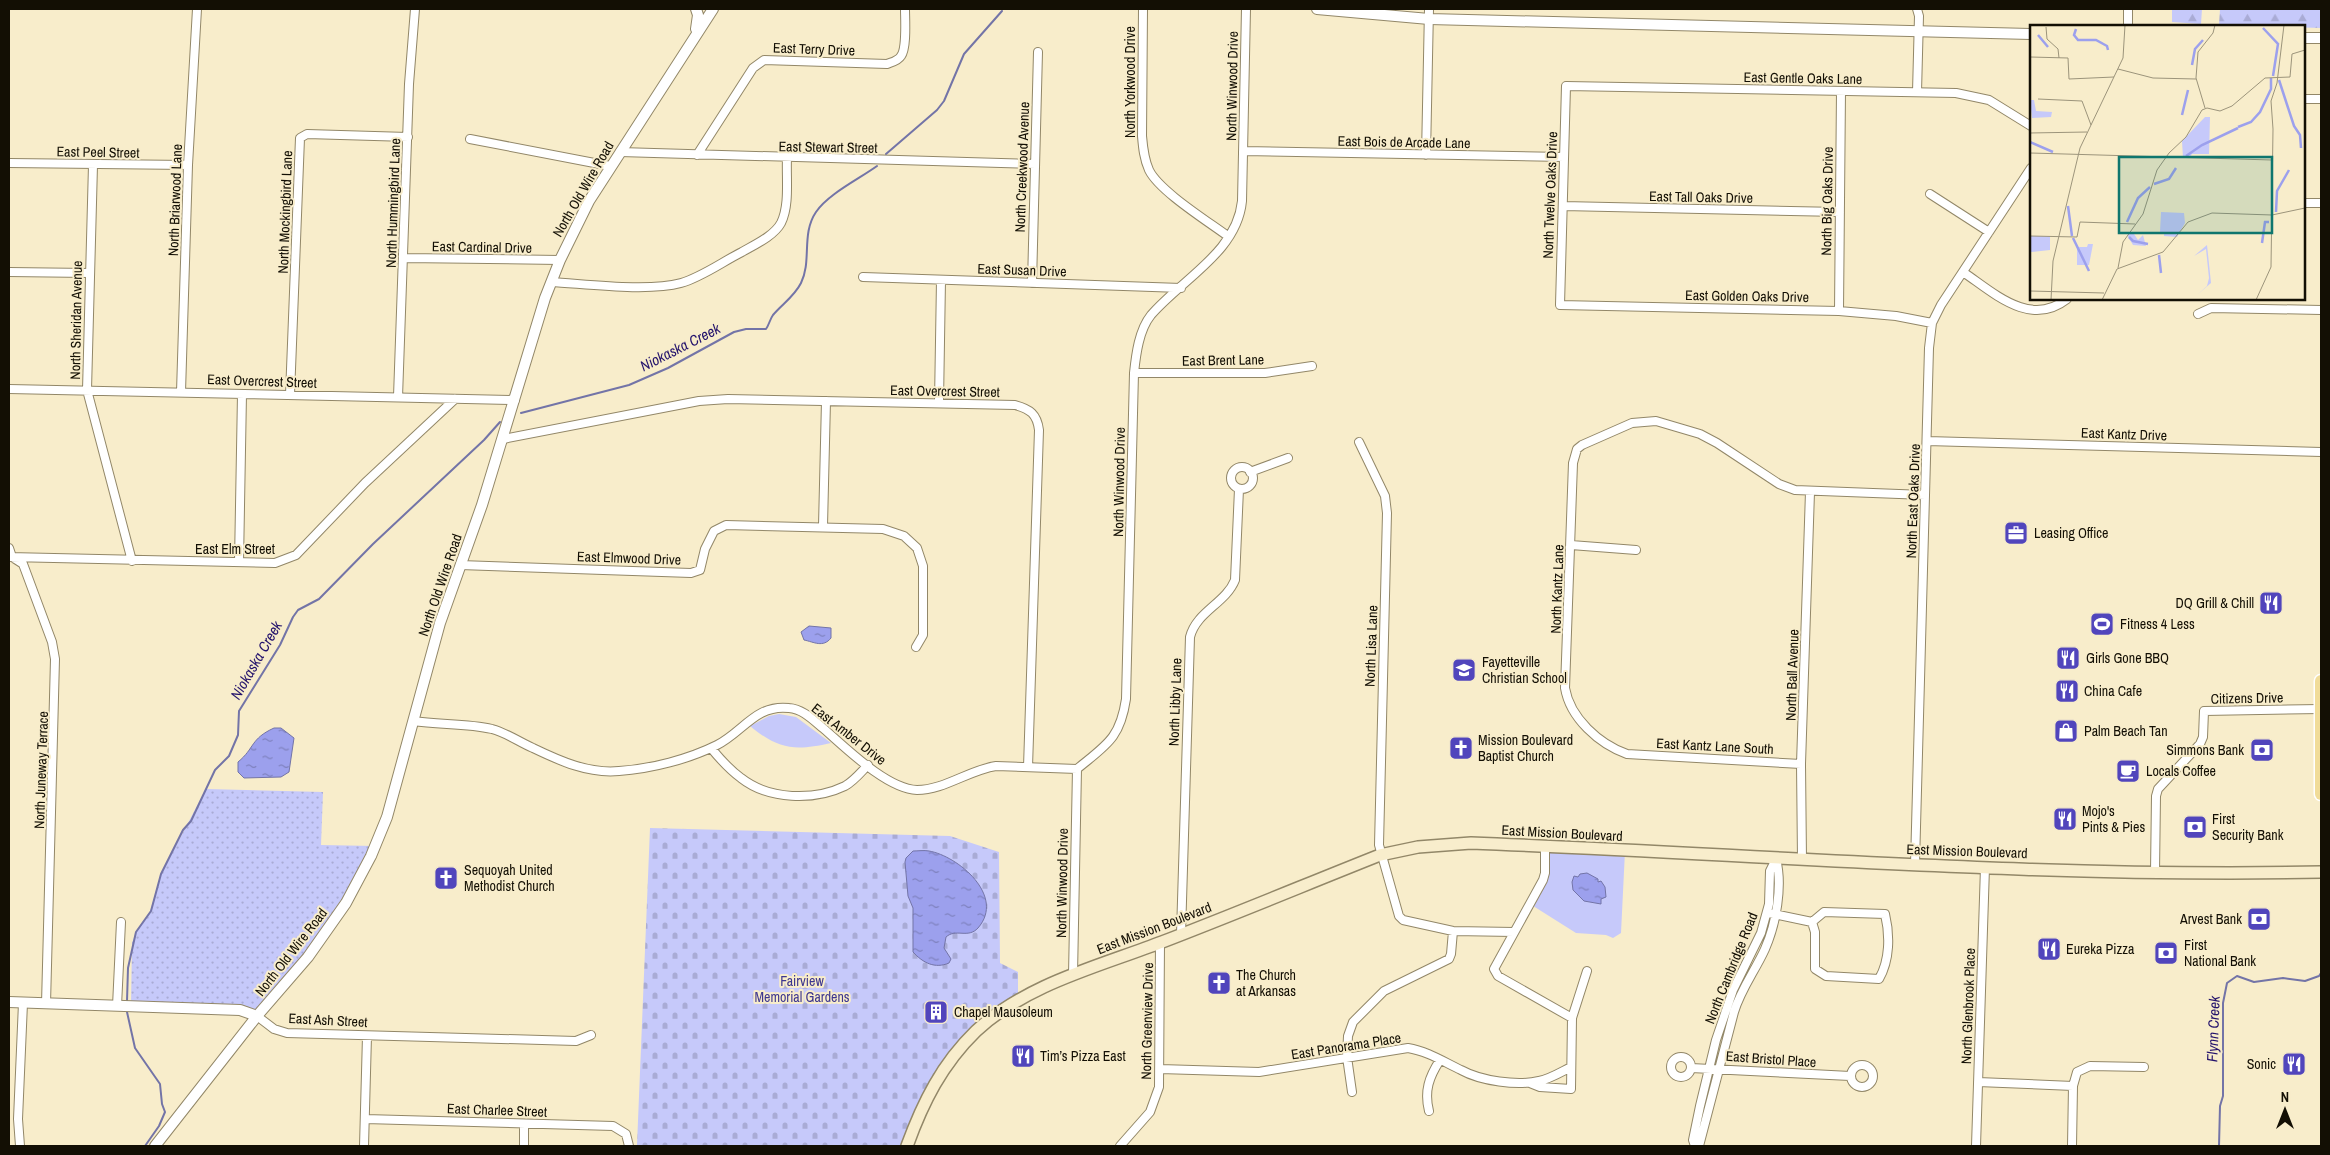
<svg xmlns="http://www.w3.org/2000/svg" width="2330" height="1155" viewBox="0 0 2330 1155" font-family="'Archivo Narrow',sans-serif">
	<style>
		.grass { fill: url(#grass-dots) }
		.forest { fill: url(#forest-firs) }
		.cemetery { fill: url(#cemetery-stones) }
		.green { fill: #c6c9fa }
		.water { fill: url(#water-ripples); stroke: #7374a7 }
		.lines { fill: none; stroke-linecap: round; stroke-linejoin: round }
		.stream { stroke: #7374a7; stroke-width: 2 }
		.minor-casing { stroke: #928768; stroke-width: 10 }
		.tertiary-casing { stroke: #928768; stroke-width: 12 }
		.secondary-casing { stroke: #928768; stroke-width: 14 }
		.primary-casing { stroke: #fff; stroke-width: 15 }
		.minor { stroke: #fff; stroke-width: 8 }
		.tertiary { stroke: #fff; stroke-width: 10 }
		.secondary { stroke: #f8edcc; stroke-width: 11 }
		.primary { stroke: #f1dc99; stroke-width: 12 }
		.labels { text-anchor: middle; dominant-baseline: central; stroke-width: 4; stroke-linejoin: round; paint-order: stroke }
		.street-label { font-size: 14px; fill: #130f04; stroke: #f8edcb }
		.poi-label { font-size: 14px; fill: #130f04; stroke: #f8edcb; text-anchor: start }
		.park-label { font-size: 14px; fill: #3d368f; stroke: #f8edcb }
		.water-label { font-size: 15px; font-style: italic; fill: #24136c; stroke: #f8edcb }
		.inset-river { fill: none; stroke: #9ca0ed; stroke-width: 2.5 }
		.inset-road { fill: none; stroke: #9c947b; stroke-width: 1 }
		.view { fill: #0f766e; fill-opacity: 0.15; stroke: #0f766e; stroke-width: 2.5 }
		.inset-edge { fill: none; stroke: #130f04; stroke-width: 2.5 }
	</style>
	<defs>
		<pattern id="grass-dots" width="8" height="8" patternUnits="userSpaceOnUse" patternTransform="scale(1.25)"><rect width="8" height="8" fill="#c6c9fa"/><path d="M2 2h.1M6 6h.1" fill="none" stroke="#a9abd5" stroke-width="1.8" stroke-linecap="round"/></pattern>
		<pattern id="forest-firs" width="22" height="20" patternUnits="userSpaceOnUse" patternTransform="scale(1.25)"><rect width="22" height="20" fill="#c6c9fa"/><path d="M5 1l3.5 6h-7zM16 11l3.5 6h-7z" fill="#a9abd5"/></pattern>
		<pattern id="cemetery-stones" width="16" height="16" patternUnits="userSpaceOnUse" patternTransform="scale(1.25)"><rect width="16" height="16" fill="#c6c9fa"/><path d="M2 7V4a2 2 0 0 1 4 0v3zM10 15v-3a2 2 0 0 1 4 0v3z" fill="#a9abd5"/></pattern>
		<pattern id="water-ripples" width="26" height="14" patternUnits="userSpaceOnUse" patternTransform="scale(1.25)"><rect width="26" height="14" fill="#9ca0ed"/><path d="M2 4q2-2 4 0t4 0M15 11q2-2 4 0t4 0" fill="none" stroke="#7e81be"/></pattern>
	</defs>
	<rect width="100%" height="100%" fill="#f8edcb"/>
	<path class="grass" d="M206,789l117,3 -2,53 54,1 -29,57 -89,113 -17,-6 -109,-4 1,-63 4,-11 13,-17 12,-41z"/>
	<path class="forest" d="M2172,9h30l-1,15 -29,-2z
		M2220,9h101v19l-102,-3z"/>
	<path class="cemetery" d="M650,828l300,8 49,16 1,111 18,9v29l-67,57 -44,88 -270,-1z"/>
	<path class="green" d="M779,714l17,3 35,26c-36,8 -52,7 -81,-17l19,-10z
		M1545,846l80,5 -4,82 -8,5 -7,-3 -30,-2 -46,-29 13,-24z"/>
	<path class="water" d="M809,626l22,2v10c-8,10 -17,4 -27,2l-3,-8z
		M274,728h7l13,10 -5,34 -8,5 -37,1 -6,-6v-10c17,-14 12,-23 36,-34z
		M913,851c5,0 11,-1 16,0 29,5 77,45 49,77 -10,11 -22,0 -32,9l-2,11 7,11 -2,4c-14,6 -26,0 -36,-11v-44l-5,-12 -3,-34 1,-4z
		M1587,873l11,6v3l3,-1 4,6 1,10 -5,2v5l-17,-3 -11,-11 -1,-8 2,-6 4,1 2,-3z"/>
	<g class="lines">
		<path class="stream" d="M886,154l51,-44 7,-9 20,-47 38,-43
			M521,413l108,-28 39,-17 66,-36 12,-3h20c3,-4 4,-10 7,-14 9,-11 21,-18 28,-32 11,-22 0,-49 15,-71 12,-18 43,-33 61,-46
			M127,1001l1,-33 8,-36 15,-21 10,-37 22,-44 8,-9 24,-51 14,-14 9,-21 1,-24 41,-66 13,-28 5,-7 21,-11 54,-55 111,-104 16,-18
			M127,1012l8,36 25,36 2,20 3,8 -6,14 -14,20
			M2219,1146l1,-40 3,-10v-93l4,-20 10,-7 17,6 29,-4 22,3 14,-5 2,-3"/>
		<g class="minor-casing">
			<path id="minor" d="M1143,9l-1,127c1,12 2,23 7,34 10,21 60,52 80,67
				M1917,9l2,7 -2,76
				M2128,26v-17
				M2304,99h17
				M470,139l140,27
				M1243,151l321,6
				M620,152l415,12
				M697,155l56,-87 11,-8 123,4c5,-2 11,-3 14,-8 6,-8 4,-37 4,-47
				M1426,155l3,-146
				M9,163l179,2
				M93,165l-6,225 45,171
				M1930,194l59,38
				M2304,203h17
				M1563,206l277,6
				M404,258l156,2
				M9,272l80,1
				M1963,272c31,21 67,56 104,27
				M863,277l318,11
				M551,282c36,2 97,10 130,1 21,-6 41,-21 61,-31 12,-7 32,-16 39,-29 9,-18 5,-45 6,-65
				M1032,283l6,-231
				M1839,311l2,-220
				M2198,314l13,-6 110,2
				M1932,323l-36,-7 -57,-5 -279,-6 6,-219 390,7 33,7 42,26
				M1134,373h131l47,-7
				M9,389l506,11
				M181,392l7,-227 9,-156
				M290,395l10,-257 7,-4 101,3
				M398,397l11,-313 6,-75
				M939,402l2,-122
				M503,439l196,-38 29,-2 287,6c15,4 22,9 24,25l-11,337
				M1927,441l394,11
				M1359,442l26,54 2,17 -8,332 20,71 4,4 50,11 61,1
				M1231 478a11 11 0 1 1 22 0a11 11 0 1 1-22 0Z
				M1250,472l38,-14
				M823,526l3,-125
				M1571,545l65,5
				M9,548l3,9 11,7 29,78 3,17 -9,345
				M9,557l266,6 21,-8 69,-72 90,-84
				M239,562l3,-168
				M460,565l231,8 9,-3 5,-21 9,-18 12,-6 157,4 21,7 13,12 6,18v69l-7,12
				M413,721c26,4 54,2 79,8 15,4 27,13 41,19 27,13 56,26 86,23 32,-2 70,-12 98,-26 26,-13 39,-41 72,-37 14,1 24,12 35,21 22,19 63,60 93,61 27,0 52,-20 79,-24l81,3
				M711,748c9,11 19,22 30,30 28,22 73,23 104,8 9,-5 16,-14 23,-21
				M1801,764l-174,-10c-28,-10 -57,-36 -62,-66l8,-225 4,-14 5,-4 50,-22 24,-2 44,13 17,9 62,41 16,6 130,5
				M1545,846v27l-2,7 -49,89 4,7 74,42
				M1802,860l-1,-96 9,-272
				M1915,864l14,-516 3,-25 9,-18 90,-137
				M2155,872l1,-76 2,-7 42,-45 3,-7 1,-26 117,-2
				M1824,912l61,2c5,21 5,46 -6,65l-53,-3 -11,-7v-37l-3,-10z
				M1769,913l43,9
				M1181,934l9,-297c6,-25 36,-34 45,-57l4,-91
				M1073,975l4,-206c29,-24 43,-30 49,-70l8,-326c2,-19 5,-43 17,-58 31,-36 86,-63 91,-114l4,-192
				M117,1006l4,-84
				M257,1016l17,13 13,4 289,8 15,-6
				M1671 1067a10 10 0 1 1 20 0a10 10 0 1 1-20 0Z
				M1851 1076a11 11 0 1 1 22 0a11 11 0 1 1-22 0Z
				M1691,1068l159,8
				M1160,1069l99,3 149,-24c19,3 36,14 53,22 20,11 56,16 78,11 11,-2 22,-9 32,-14
				M1978,1082l95,4
				M1530,1083l10,4 31,2 1,-71 15,-47
				M1352,1092l-5,-35 1,-21 5,-14 31,-31 65,-32 2,-5 2,-23
				M1429,1111c-5,-20 0,-34 11,-51
				M365,1119l248,7 13,8 3,12
				M20,1146l-2,-27 5,-116
				M364,1146l3,-110
				M524,1146v-22
				M1120,1146l30,-34 9,-25 1,-144
				M1695,1146l-2,-6 7,-34 16,-66 17,-50 28,-57 8,-29 1,-33 6,-12
				M1699,1146l35,-134c7,-23 21,-41 31,-63 11,-25 18,-63 11,-90
				M1976,1146l9,-279
				M2072,1146l1,-60 4,-14 13,-6 54,1"/>
		</g>
		<g class="tertiary-casing">
			<path id="tertiary" d="M1317,9l112,10 602,15
				M696,29l2,-14 -2,-6
				M2304,38h17
				M9,1002l231,8 17,6
				M155,1146l102,-130 51,-59 38,-54 25,-47 16,-39 53,-194 42,-118 63,-207 15,-38 29,-59 124,-192"/>
		</g>
		<g class="secondary-casing">
			<path id="secondary" d="M907,1146c16,-44 35,-82 69,-115 50,-47 124,-65 186,-89 73,-28 145,-58 218,-87l38,-8 53,-4c283,11 567,35 850,29"/>
		</g>
		<g class="primary-casing">
			<path id="primary" d="M2321,681v113"/>
		</g>
		<use href="#minor" class="minor"/>
		<use href="#tertiary" class="tertiary"/>
		<use href="#secondary" class="secondary"/>
		<use href="#primary" class="primary"/>
	</g>
	<defs>
		<g id="office-square" transform="scale(1.25)"><rect x="-9" y="-9" width="18" height="18" rx="4" fill="#5145bc" stroke="#f8edcb"/><path d="M-6-3h4V-5.5h4V-3h4V5H-6ZM-1-4.5V-3h2v-1.5ZM-6 0V1H6V0Z" fill="#fff"/></g>
		<g id="restaurant-square" transform="scale(1.25)"><rect x="-9" y="-9" width="18" height="18" rx="4" fill="#5145bc" stroke="#f8edcb"/><path d="M-5-6h1v4h1v-4h1v4h1v-4h1v5L-1.5 .5V6h-2V.5L-5-1ZM5-6V6H3V1.5H1.5Q1.5-4 5-6Z" fill="#fff"/></g>
		<g id="stadium-square" transform="scale(1.25)"><rect x="-9" y="-9" width="18" height="18" rx="4" fill="#5145bc" stroke="#f8edcb"/><path d="M0-5a6.5 5 0 1 0 0 10a6.5 5 0 1 0 0-10ZM-3.5-1.8h7v3.6h-7Z" fill="#fff"/></g>
		<g id="school-square" transform="scale(1.25)"><rect x="-9" y="-9" width="18" height="18" rx="4" fill="#5145bc" stroke="#f8edcb"/><path d="M0-5L7-2L0 1L-7-2ZM-4 1L0 2.5L4 1V4Q0 6-4 4Z" fill="#fff"/></g>
		<g id="shop-square" transform="scale(1.25)"><rect x="-9" y="-9" width="18" height="18" rx="4" fill="#5145bc" stroke="#f8edcb"/><path d="M-5-2.5h2.3a2.7 3.5 0 0 1 5.4 0H5L5.5 6h-11ZM-1.5-2.5h3a1.5 2.3 0 0 0-3 0Z" fill="#fff"/></g>
		<g id="church-square" transform="scale(1.25)"><rect x="-9" y="-9" width="18" height="18" rx="4" fill="#5145bc" stroke="#f8edcb"/><path d="M-1.2-6h2.4v3.5h3.3v2.4h-3.3V6h-2.4V-.1h-3.3v-2.4h3.3Z" fill="#fff"/></g>
		<g id="bank-square" transform="scale(1.25)"><rect x="-9" y="-9" width="18" height="18" rx="4" fill="#5145bc" stroke="#f8edcb"/><path d="M-6-4H6V4H-6ZM0-2.3a2.3 2.3 0 1 0 0 4.6a2.3 2.3 0 1 0 0-4.6Z" fill="#fff"/></g>
		<g id="cafe-square" transform="scale(1.25)"><rect x="-9" y="-9" width="18" height="18" rx="4" fill="#5145bc" stroke="#f8edcb"/><path d="M-5.5-4.5H6V0H3Q3 3.5 0 3.5H-2.5Q-5.5 3.5-5.5 0ZM3-3.2v2h1.7v-2ZM-6 4.5H4V6H-6Z" fill="#fff"/></g>
		<g id="building-square" transform="scale(1.25)"><rect x="-9" y="-9" width="18" height="18" rx="4" fill="#5145bc" stroke="#f8edcb"/><path d="M-4-6H4V6H1V3H-1V6H-4ZM-2.5-4.3h1.7v1.8h-1.7ZM.8-4.3h1.7v1.8H.8ZM-2.5-1h1.7V.8h-1.7ZM.8-1h1.7V.8H.8Z" fill="#fff"/></g>
	</defs>
	<g fill-rule="evenodd">
		<use href="#office-square" x="2016" y="533"/>
		<use href="#restaurant-square" x="2271" y="603"/>
		<use href="#stadium-square" x="2102" y="624"/>
		<use href="#restaurant-square" x="2068" y="658"/>
		<use href="#school-square" x="1464" y="670"/>
		<use href="#restaurant-square" x="2067" y="691"/>
		<use href="#shop-square" x="2066" y="731"/>
		<use href="#church-square" x="1461" y="748"/>
		<use href="#bank-square" x="2262" y="750"/>
		<use href="#cafe-square" x="2128" y="771"/>
		<use href="#restaurant-square" x="2065" y="819"/>
		<use href="#bank-square" x="2195" y="827"/>
		<use href="#church-square" x="446" y="878"/>
		<use href="#bank-square" x="2259" y="919"/>
		<use href="#restaurant-square" x="2049" y="949"/>
		<use href="#bank-square" x="2166" y="953"/>
		<use href="#church-square" x="1219" y="983"/>
		<use href="#building-square" x="936" y="1012"/>
		<use href="#restaurant-square" x="1023" y="1056"/>
		<use href="#restaurant-square" x="2294" y="1064"/>
	</g>
	<g class="labels">
		<g class="street-label">
			<text transform="translate(814 49) rotate(2)">East Terry Drive</text>
			<text transform="translate(1803 78) rotate(1)">East Gentle Oaks Lane</text>
			<text transform="translate(1130 82) rotate(-90)">North Yorkwood Drive</text>
			<text transform="translate(1232 86) rotate(-89)">North Winwood Drive</text>
			<text transform="translate(1404 142) rotate(1)">East Bois de Arcade Lane</text>
			<text transform="translate(828 147) rotate(1)">East Stewart Street</text>
			<text transform="translate(98 152) rotate(1)">East Peel Street</text>
			<text transform="translate(1022 167) rotate(-88)">North Creekwood Avenue</text>
			<text transform="translate(583 189) rotate(-60)">North Old Wire Road</text>
			<text transform="translate(1550 195) rotate(-88)">North Twelve Oaks Drive</text>
			<text transform="translate(1701 197) rotate(1)">East Tall Oaks Drive</text>
			<text transform="translate(175 200) rotate(-88)">North Briarwood Lane</text>
			<text transform="translate(1827 201) rotate(-89)">North Big Oaks Drive</text>
			<text transform="translate(393 203) rotate(-88)">North Hummingbird Lane</text>
			<text transform="translate(285 212) rotate(-88)">North Mockingbird Lane</text>
			<text transform="translate(482 247) rotate(1)">East Cardinal Drive</text>
			<text transform="translate(1022 270) rotate(2)">East Susan Drive</text>
			<text transform="translate(1747 296) rotate(1)">East Golden Oaks Drive</text>
			<text transform="translate(76 320) rotate(-89)">North Sheridan Avenue</text>
			<text transform="translate(1223 360) rotate(-1)">East Brent Lane</text>
			<text transform="translate(262 381) rotate(2)">East Overcrest Street</text>
			<text transform="translate(945 391) rotate(1)">East Overcrest Street</text>
			<text transform="translate(2124 434) rotate(2)">East Kantz Drive</text>
			<text transform="translate(1119 482) rotate(-89)">North Winwood Drive</text>
			<text transform="translate(1913 501) rotate(-88)">North East Oaks Drive</text>
			<text x="235" y="549">East Elm Street</text>
			<text transform="translate(629 558) rotate(2)">East Elmwood Drive</text>
			<text transform="translate(440 585) rotate(-71)">North Old Wire Road</text>
			<text transform="translate(1557 589) rotate(-88)">North Kantz Lane</text>
			<text transform="translate(1371 646) rotate(-88)">North Lisa Lane</text>
			<text transform="translate(1792 675) rotate(-88)">North Ball Avenue</text>
			<text transform="translate(2247 698) rotate(-1)">Citizens Drive</text>
			<text transform="translate(1175 702) rotate(-88)">North Libby Lane</text>
			<text transform="translate(849 734) rotate(38)">East Amber Drive</text>
			<text transform="translate(1715 746) rotate(3)">East Kantz Lane South</text>
			<text transform="translate(41 770) rotate(-88)">North Juneway Terrace</text>
			<text transform="translate(1562 833) rotate(3)">East Mission Boulevard</text>
			<text transform="translate(1967 851) rotate(2)">East Mission Boulevard</text>
			<text transform="translate(1062 883) rotate(-89)">North Winwood Drive</text>
			<text transform="translate(1154 928) rotate(-21)">East Mission Boulevard</text>
			<text transform="translate(291 952) rotate(-52)">North Old Wire Road</text>
			<text transform="translate(1731 968) rotate(-68)">North Cambridge Road</text>
			<text transform="translate(1968 1006) rotate(-88)">North Glenbrook Place</text>
			<text transform="translate(328 1020) rotate(3)">East Ash Street</text>
			<text transform="translate(1147 1021) rotate(-89)">North Greenview Drive</text>
			<text transform="translate(1346 1046) rotate(-9)">East Panorama Place</text>
			<text transform="translate(1771 1059) rotate(4)">East Bristol Place</text>
			<text transform="translate(497 1110) rotate(2)">East Charlee Street</text>
		</g>
		<g class="poi-label">
			<text x="2034" y="533">Leasing Office</text>
			<text x="2254" y="603" text-anchor="end">DQ Grill &amp; Chill</text>
			<text x="2120" y="624">Fitness 4 Less</text>
			<text x="2086" y="658">Girls Gone BBQ</text>
			<text x="1482" y="662">Fayetteville<tspan x="1482" dy="16">Christian School</tspan></text>
			<text x="2084" y="691">China Cafe</text>
			<text x="2084" y="731">Palm Beach Tan</text>
			<text x="1478" y="740">Mission Boulevard<tspan x="1478" dy="16">Baptist Church</tspan></text>
			<text x="2244" y="750" text-anchor="end">Simmons Bank</text>
			<text x="2146" y="771">Locals Coffee</text>
			<text x="2082" y="811">Mojo's<tspan x="2082" dy="16">Pints &amp; Pies</tspan></text>
			<text x="2212" y="819">First<tspan x="2212" dy="16">Security Bank</tspan></text>
			<text x="464" y="870">Sequoyah United<tspan x="464" dy="16">Methodist Church</tspan></text>
			<text x="2242" y="919" text-anchor="end">Arvest Bank</text>
			<text x="2184" y="945">First<tspan x="2184" dy="16">National Bank</tspan></text>
			<text x="2066" y="949">Eureka Pizza</text>
			<text x="1236" y="975">The Church<tspan x="1236" dy="16">at Arkansas</tspan></text>
			<text x="954" y="1012">Chapel Mausoleum</text>
			<text x="1040" y="1056">Tim’s Pizza East</text>
			<text x="2276" y="1064" text-anchor="end">Sonic</text>
		</g>
		<g class="park-label">
			<text x="802" y="981">Fairview<tspan x="802" dy="16">Memorial Gardens</tspan></text>
		</g>
		<g class="water-label">
			<text transform="translate(680 347) rotate(-27)">Niokaska Creek</text>
			<text transform="translate(256 660) rotate(-60)">Niokaska Creek</text>
			<text transform="translate(2213 1029) rotate(-88)">Flynn Creek</text>
		</g>
	</g>
	<g transform="translate(2030 25)">
		<rect width="275" height="275" fill="#f8edcb"/>
		<path d="M0,75h4l2,11 16,1 -1,5 -19,1z" fill="#c6c9fa"/>
		<path d="M131,187l23,1 1,10 -8,14 -13,-1v-3l-4,-1z" fill="#c6c9fa"/>
		<path d="M175,92h5l-1,37h-17l-2,3 -7,1 -1,-17zM100,208l4,1 4,6 5,-5 3,11 -13,-1 -6,-10zM0,211h20v14l-19,2zM58,219h5l-4,21h-12v-18h10zM177,220l4,38 -14,12 10,-9 2,-8 -3,-29 -12,7z" fill="#c6c9fa"/>
		<path class="inset-river" d="M233,3l15,16 -5,32M46,4l-2,6 4,5h18l11,6 1,4M8,10l10,12M162,40l3,-16 8,-9M249,55l15,46 6,9 1,13M152,90l6,-25M208,102l13,-5 9,-10 11,-23v-11M0,117l23,10M156,131l16,-11 36,-17M124,159l15,-5 7,-11M38,181l4,30M246,187l1,-21 12,-21M97,197l11,-24 12,-11M99,212l4,4 15,3M43,213l16,33M232,218l3,-21h4M129,230l2,18"/>
		<path class="inset-road" d="M16,2l1,12 11,10 1,9M0,32l38,1 1,21 45,-2M88,44l35,9 43,1M8,74l44,2 9,24M175,83l-9,-30 2,-26 15,-19 2,-8M0,108l57,-1M0,128l242,7M0,211l47,1 3,-15 55,2M88,243l5,-26 20,-28 14,-44 12,-17 17,-16 16,-27 5,-2 13,3 12,-5 33,-28 25,-1 2,-23 13,-4M0,266l74,2M21,275l2,-39 27,-113 43,-90 2,-33M72,275l15,-31 46,-17 25,-30 24,-9 60,2 33,-7M226,275l15,-33 2,-138 -2,-28 6,-18 7,-58"/>
		<path class="view" d="M89,132h153v76h-153z"/>
		<rect width="275" height="275" class="inset-edge"/>
	</g>
	<rect width="2330" height="1155" fill="none" stroke="#130f04" stroke-width="20"/>
	<g transform="translate(2285 1110)" stroke="#f8edcb" stroke-width="4" paint-order="stroke">
	<path d="M0-4L9 19L0 12L-9 19Z" fill="#130f04"/>
	<text y="-8" font-size="14" font-weight="bold" text-anchor="middle" fill="#130f04">N</text>
	</g>
</svg>
